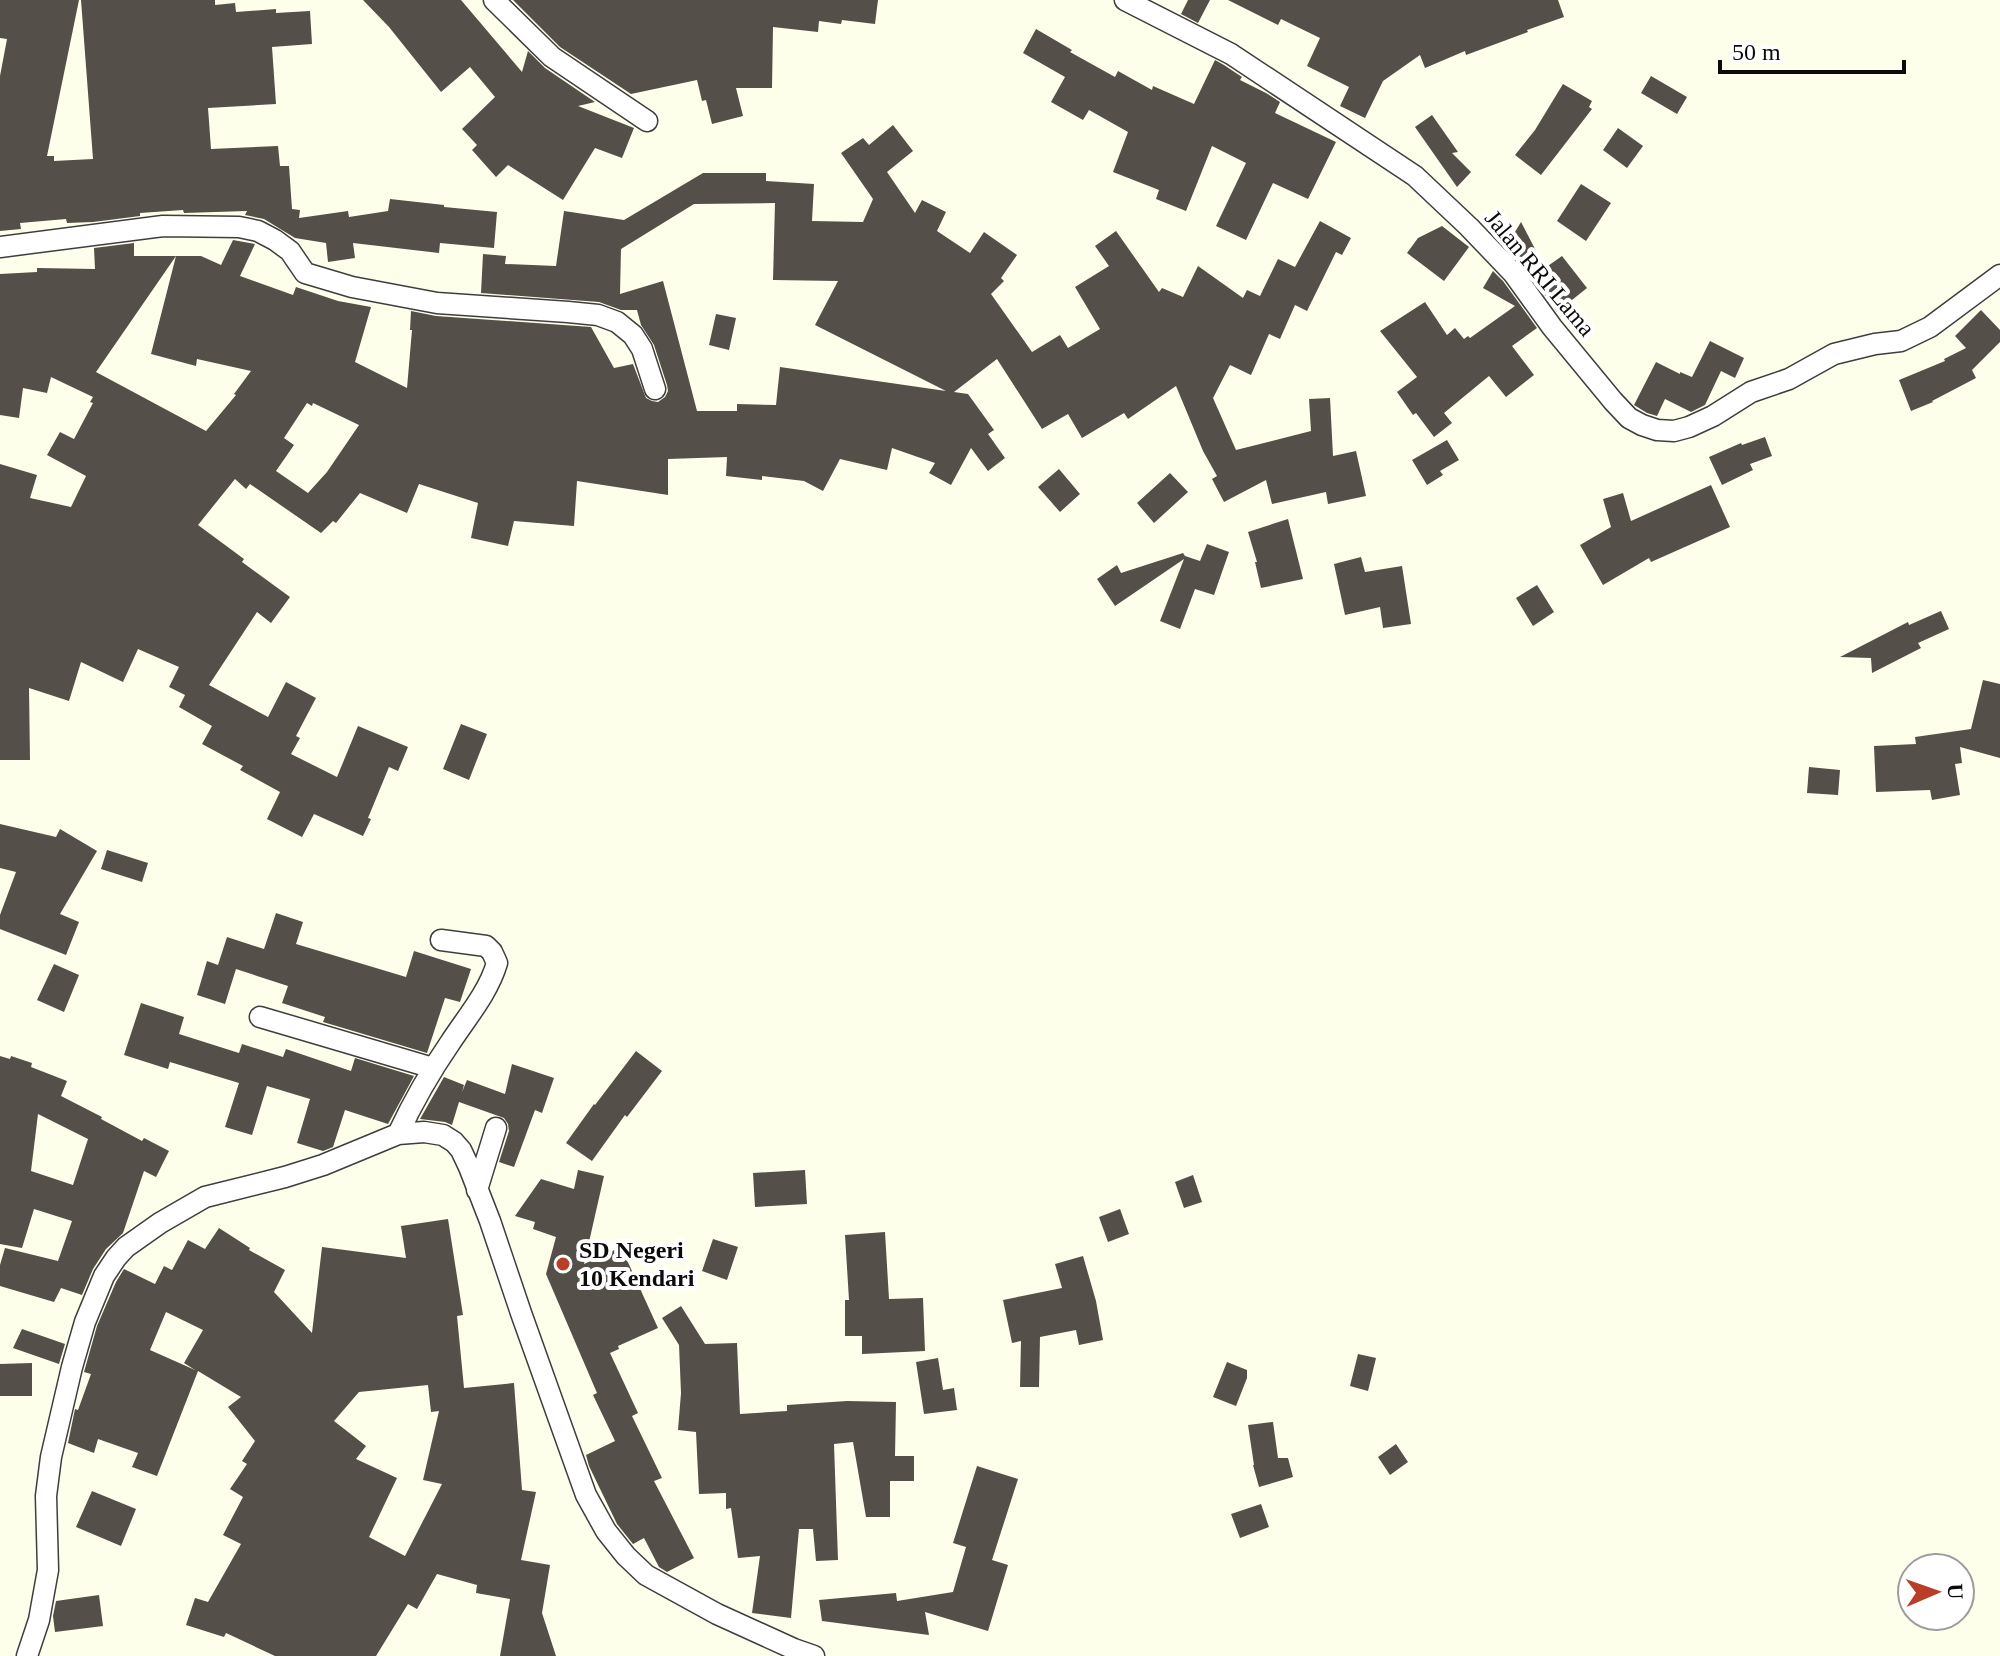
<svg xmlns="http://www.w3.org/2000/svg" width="2000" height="1656" viewBox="0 0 2000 1656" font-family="Georgia,serif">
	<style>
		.building { fill: #544f48; fill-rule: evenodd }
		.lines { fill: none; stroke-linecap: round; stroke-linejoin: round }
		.street-casing { stroke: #3e3e3e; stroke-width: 23 }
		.street { stroke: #fff; stroke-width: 20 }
		.poi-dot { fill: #b93e25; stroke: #fff; stroke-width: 3 }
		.labels { text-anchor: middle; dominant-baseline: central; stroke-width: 8; stroke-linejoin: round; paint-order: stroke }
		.street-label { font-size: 24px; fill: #0b0b0b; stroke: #fff }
		.poi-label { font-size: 24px; font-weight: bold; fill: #0b0b0b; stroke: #fff; text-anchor: start }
	</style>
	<rect width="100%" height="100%" fill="#feffea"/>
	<path class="building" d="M0,0h79l-32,156h7v5l39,-2 -12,-159h134v5l20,-2 1,9 40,-3v4l34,-2 2,33 -40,3 4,57 -68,4 3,41 67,-3 2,20h9l3,43 8,1 -1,8 49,-7 1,6 39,-6 2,-12 54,6v2l53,5 -3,36 -54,-5 -1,10 -86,-10 2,15 -27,4 -2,-19 -31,-5 -31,-19 -19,-4 2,-4 -63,2 -1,-3 -43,3v3l-47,6 -26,1 -1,-4 -46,4 1,6 -21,2v-155l7,-37 -7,-1z
		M363,0h98l61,72 6,-21 17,17 50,34 -17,4 56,22 -12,30 -27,-10 -32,52 -55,-35 -12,12 -24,-27 5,-5 -15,-16 33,-32 -25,-30 -29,25 -52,-65z
		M513,0h365l-3,24 -33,-4 -1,4 -22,-3 -1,11 -45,-5 -1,61h-36l7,28 -31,8 -6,-24 -4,1 -5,-21 -66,14 -71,-47z
		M1188,0h22l-12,23 -17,-9z
		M1228,0h330l6,17 -37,13 1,2 -62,23 -1,-4 -40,17 -5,-13 -37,26 -18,37 -25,-12 9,-19 -42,-21 13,-28 -39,-19 -3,6z
		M1036,29l36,21 -2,2 45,25 3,-6 34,19 1,-4 41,18 21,-44 9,5 18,12 -2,3 26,13 14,9 -5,11 61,29 -28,57 -35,-16 -27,57 -30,-14 30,-63 -34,-17 -26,65 -30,-12 3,-9 -46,-18 15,-40 -39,-22 -6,10 -32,-18 14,-25 -42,-24z
		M1651,76l36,21 -10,17 -36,-21z
		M1563,84l29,17 -3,6 3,2 -51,66 -26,-20 20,-25z
		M1432,115l26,37 -6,1 19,19 -14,15 -42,-60z
		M893,125l20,26 -26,21 28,41 7,-13 24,12 -9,19 33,22 14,-21 33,23 -16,23 3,3 -13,13 41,58 28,-17 8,13 32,-19 -25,-42 34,-21 -14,-20 21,-15 43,61 3,-4 21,9 15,-31 45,32 4,-8 13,6 18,-37 17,8 25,-46 31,17 -9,17 -6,-3 -29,59 -12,-6 -15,34 -11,-5 -18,41 -21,-10 -17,33 23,52 75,-19 -2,-32 21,-1 3,58 23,-5 10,45 -38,8 -2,-12 -54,12 -6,-24 -42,22 -12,-23 5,-3 -14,-25 -27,-65 -48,33 -4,-6 -42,25 -14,-24 -26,15 -45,-70 -43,33 14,2 26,36 -6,4 17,24 -17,13 -17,-23 -20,37 -22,-12 6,-10 -43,-15 -5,22 -47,-11 -17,32 -19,-10 -42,-5v4l-36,-4 1,-19 -59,2v36l-91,-14 -3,45 -60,-5 -6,25 -37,-8 7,-35 -59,-19 -12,29 -47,-20 -24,30 -3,-2 -12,12 -71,-49 -4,5 -11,-10 -37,46 46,34 -2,3 48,35 -19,26 -14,-11 -48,73 59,32 18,-35 30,16 -20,38 4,2 -9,16 46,23 21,-51 50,21 -10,24 -9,-4 -21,51 3,1 -8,17 -49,-22 -12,23 -35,-18 13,-27 -40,-22 3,-4 -41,-22 10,-18 -33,-19 6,-12 -16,-8 10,-20 -41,-18 -15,33 -42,-20 -12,39 -40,-13 1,72h-30v-296l37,11 -7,23 41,9 15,-31 -39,-21 13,-23 14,7 19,-36 -3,-1 3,-5 -42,-20 -4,16 -24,-5 -4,30 -19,-3v-141l37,-2v-4l58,1 -1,-21 40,-5v13h42l-80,116 110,59 30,-36 -2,-1 17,-23 -54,-12 -1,7 -45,-12 25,-98h25l20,9 12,-25 22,4 -15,32 53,19 3,-8 42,14 33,6 -16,55 52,26 5,-58h-2l1,-19 25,5 155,11 23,41 19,-4 13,34 6,3 6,1 7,-5 3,-6 -1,-6 -13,-40 -13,-20 -4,-15h-16l-22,-8 -118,-9 2,-39 23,2 -1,8 51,2 8,-55 60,9 79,-47h63v8l48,3 -2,37 51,1 10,-23 -32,-46 22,-15 6,7zM775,203l-2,77 65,1 -23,44 131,66 -166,-24 -4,38 -39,-1v7h-40l-34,-130 -43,13 1,-45 73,-45zM307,403l5,3 1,-3 46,22 -32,47 -19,21 -32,-22 18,-26 -10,-7z
		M1618,128l25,18 -16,22 -24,-18z
		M1581,184l30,19 -25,38 -29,-20z
		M1521,222l24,46 17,-12 25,32 -30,24 -34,-47 -17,-18z
		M1442,226l27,21 -25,34 -37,-28 11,-15z
		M1493,271l10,10 34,47 -25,18 22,29 -28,22 -17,-21 -45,37 8,10 -18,14 -18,-24 -3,2 -16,-23 20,-15 -37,-46 45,-29 22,33 8,-7 9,11 4,-3 2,2 45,-32 -32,-18z
		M1981,310l19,20v12l-28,28 4,8 -44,23 1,1 -22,9 -12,-31 46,-19 -1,-2 22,-11 -11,-12z
		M716,314l20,4 -7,32 -20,-5z
		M1710,341l34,17 -9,20 -14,-7 -16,34 -14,7 -26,-13 -8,17 -10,-3 -13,-8 22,-43 24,12v-2l12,5z
		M1765,437l7,19 -22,8 3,6 -31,15 -13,-28 32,-14 1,2z
		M1447,440l12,20 -19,11 3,4 -16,10 -15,-25z
		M1059,469l21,25 -20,18 -22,-25z
		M1170,473l18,19 -34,31 -17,-20z
		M1711,485l19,42 -79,35 -2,-4 -46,27 -23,-40 31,-18 -8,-28 20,-6 8,28z
		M1288,519l15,60 -42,9 -6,-26h2l-9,-30z
		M1207,544l22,8 -15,43 -19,-6 -15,40 -20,-8 24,-62 -69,47 -18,-27 20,-14 4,8 62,-20 2,3 15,5z
		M1361,557l4,15 37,-6 9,58 -28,4 -3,-21 -35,8 -11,-51z
		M1537,585l17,27 -21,14 -17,-28z
		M1941,611l8,18 -31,14 3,5 -49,25 -1,-15 -31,-1 68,-35 1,3z
		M1983,680l17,4v74l-40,-11 2,16 -7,1 5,31 -28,5 -2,-10 -54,2 -2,-46 42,-2 -1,-7 56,-8z
		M461,724l26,10 -18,46 -26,-11z
		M1809,767l31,3 -2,25 -31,-2z
		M0,824l56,13 4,-8 37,22 -37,63 19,8 -13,33 -66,-26v-14l16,-43 -16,-4z
		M107,850l41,13 -6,19 -41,-13z
		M276,913l27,9 -7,22 110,33 8,-26 57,18 -11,33 -15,-4 -18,55 -104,-31 2,-5 -43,-14 6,-17 -52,-17 -11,35 -28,-9 10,-34 11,4 9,-28 37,12z
		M54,964l25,11 -15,37 -27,-12z
		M141,1003l43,14 -5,17 60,19 3,-9 41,13 3,-8 65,22 4,-13 59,18 -26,48 -43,-14 -12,37 -10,4 -26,-8 13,-44 -43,-13 -15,49 -27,-8 14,-44 -69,-21 -2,7 -44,-14z
		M636,1051l26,20 -35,46 -2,-2 -33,46 -26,-18 28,-39 1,1z
		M0,1056l10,3 1,-3 21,7 -1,4 36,14 -6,15 41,21 -1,2 41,22 2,-3 25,13 -13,26 -12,-6 -21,62 -17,16 -13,20 -11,26 -21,-7 -7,14 -54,-16v-21l5,-17 53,13 14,-40 -38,-12 -12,39 -22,-4zM38,1114l50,25 -15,46 -42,-14z
		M512,1064l42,14 -12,35 -7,-3 -21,57 -15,-5 10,-31 -1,-7 -4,-6 -45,-16 -7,23 -7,-3 -25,-3 24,-42 20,8 -2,7 5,-12 38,14z
		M578,1170l26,6 -20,88 37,-17 37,81 -40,18 1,3 -9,4 28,60 -6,3 30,62 -8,3 40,77 -27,14 -8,-5 -15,-29 -11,6 -16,-20 -28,-58 -3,-11 29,-14 -22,-46 4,-2 -51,-119 10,-37 -23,-8 2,-7 -20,-6 26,-37 33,10z
		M805,1170l2,34 -52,3 -2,-34z
		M1193,1175l9,27 -18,6 -9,-26z
		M1120,1209l9,25 -21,8 -9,-25z
		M448,1219l15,96 -6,1 7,72 50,-5 8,107 14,2 -15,68 29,5 -8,48 14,43h-56l10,-57 -34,-6 1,-8 -40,-11 -20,35 -9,-5 -32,52h-101l-49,-23 -2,4 -38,-12 9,-27 13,4 33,-58 -18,-9 20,-38 -13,-8 17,-25 -5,-3 13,-20 -27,-34 13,-10 -43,-26 -41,105 -25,-9 6,-14 -40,-14 -4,14 -26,-10 7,-34 3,1 13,-36 -7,-2 13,-46 19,-44 8,-13 31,15 9,-18 8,4 16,-30 17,9 14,-21 31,20 -1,2 36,20 -11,22 38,41 10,-86 84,11 -5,-32zM166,1312l37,18 -19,33 11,7 -45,-20zM428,1385l3,27 8,-1 -16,69 19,4 -37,72 -36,-19 28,-59 -41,-19 10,-13 -32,-25 25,-29z
		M885,1232l4,67 34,-1 2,53 -63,3v-18h-17v-36h4l-4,-65z
		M713,1239l25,8 -11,33 -25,-9z
		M1083,1256l13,45 7,39 -24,5 -3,-15 -36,7 -1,50h-19l1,-46 -9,2 -9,-43 59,-12 -7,-24z
		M681,1306l24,38 32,-1 3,71 47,-3v-6l60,-4 49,1 -1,54h19v25h-24v36h-24l-13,-75 -19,2 4,116 -22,1 -3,-32h-14l-8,89 -39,-5 8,-57 -22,2 -7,-50 -5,1v-16l-27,1 -3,-62 -18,-2 3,-37 -2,-48 -17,-27z
		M22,1329l43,15 -6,20 -46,-16z
		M1358,1354l18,4 -8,33 -18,-5z
		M938,1358l5,32 11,-2 3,22 -33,4 -8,-52z
		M1227,1362l20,8v8l-11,28 -23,-9z
		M32,1363v33h-32v-32z
		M1273,1422l5,36h10l5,19 -34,10 -6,-22h1l-6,-40z
		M1396,1444l12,18 -18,13 -12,-18z
		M977,1466l41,13 -26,81 16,5 -20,66 -63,-19 4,23 -107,-14 -3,-21 77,-7 1,8 56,-9 13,-45 -13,-4z
		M92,1491l44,18 -15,37 -45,-19z
		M1261,1504l8,23 -29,11 -9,-24z
		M99,1595l4,31 -48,6 -2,-16 3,-15z"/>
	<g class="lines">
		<g class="street-casing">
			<path id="street" d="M494,0l58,57 95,64
				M1125,0l106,54 184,122 54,51 44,46 39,54 61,74 16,17 13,7 15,5 17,1 15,-4 24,-11 38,-24 38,-13 45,-25 41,-10 26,-3 29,-14 70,-52
				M0,247l163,-21 76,1 19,4 17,9 15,11 15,22 47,14 85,16 131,9 30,3 19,7 16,13 9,14 13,40
				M260,1017l173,51
				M398,1134c15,-32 32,-62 52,-91 17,-26 38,-50 47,-80l-5,-11 -6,-6 -45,-6
				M477,1190l19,-62
				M27,1656l12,-36 9,-50 -2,-74 5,-39 21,-90 13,-45 19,-46 12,-18 10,-11 34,-24 45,-26 80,-20 38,-12 75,-31 26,-2 19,3 11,7 7,8 8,17 21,54 31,92 65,182 20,36 20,25 20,19 71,39 77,35 20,7"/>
		</g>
		<use href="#street" class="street"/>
	</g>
	<circle class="poi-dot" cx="563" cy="1264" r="8"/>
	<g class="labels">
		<g class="street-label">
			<text transform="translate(1540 273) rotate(50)">Jalan RRI Lama</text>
		</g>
		<g class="poi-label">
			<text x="579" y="1250">SD Negeri<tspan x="579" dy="28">10 Kendari</tspan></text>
		</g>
	</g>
	<g transform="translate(1936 1592) rotate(88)"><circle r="38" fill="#ffffff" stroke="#9d9d9d" stroke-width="2"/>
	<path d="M0-6L14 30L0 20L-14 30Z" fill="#b93e25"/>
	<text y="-12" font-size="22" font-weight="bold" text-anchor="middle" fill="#0b0b0b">U</text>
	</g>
	<path d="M1720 60v12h184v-12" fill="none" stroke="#0b0b0b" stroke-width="4"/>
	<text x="1732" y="60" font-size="24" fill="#0b0b0b" stroke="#ffffff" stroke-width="6" paint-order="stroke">50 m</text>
</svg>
